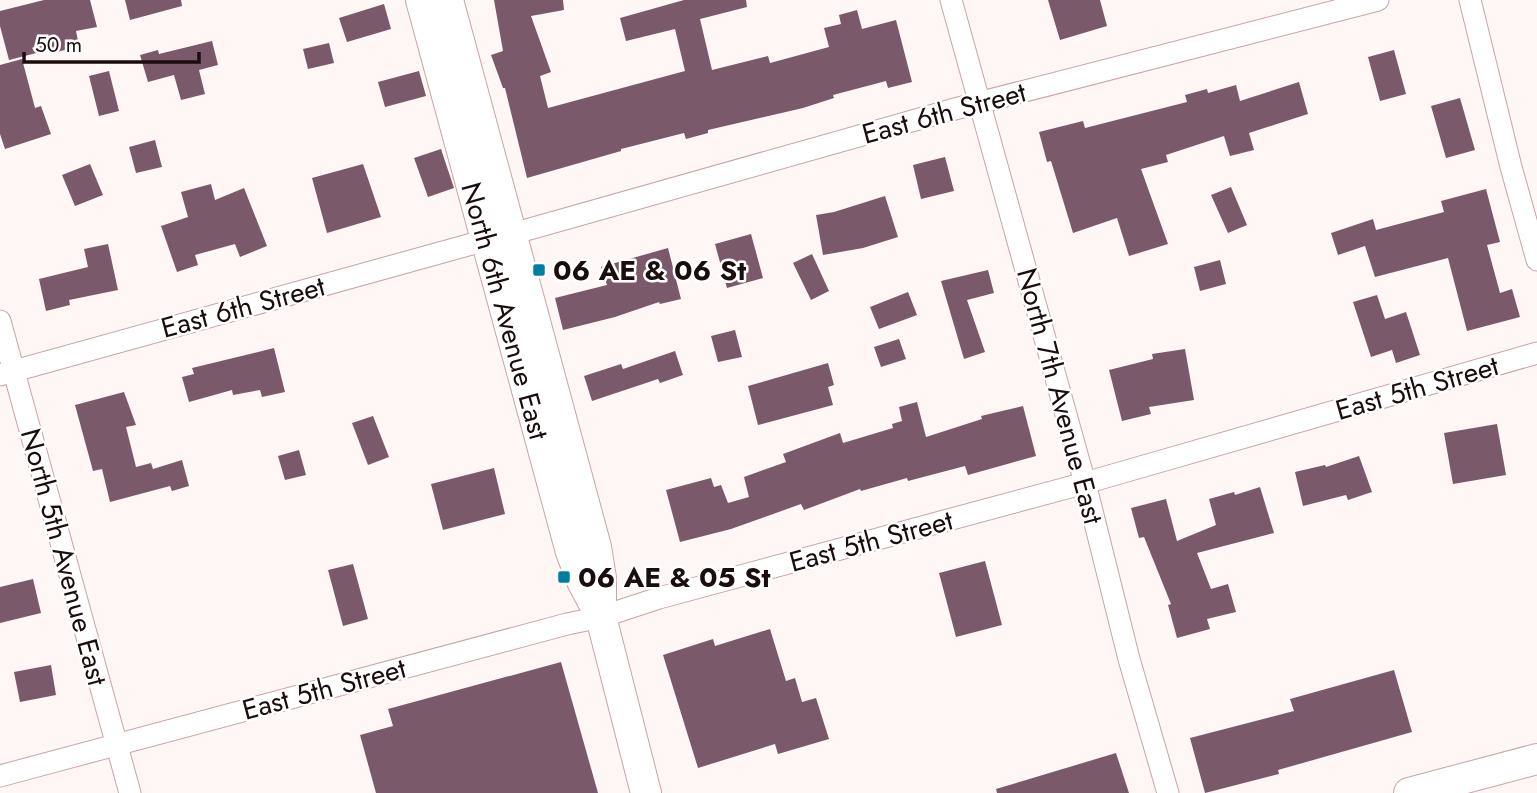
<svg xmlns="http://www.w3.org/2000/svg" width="1537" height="793" viewBox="0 0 1537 793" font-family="Jost,sans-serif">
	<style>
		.building { fill: #7a596a }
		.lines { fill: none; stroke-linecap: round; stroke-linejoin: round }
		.minor-casing { stroke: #cca2a4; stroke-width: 23 }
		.secondary-casing { stroke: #cca2a4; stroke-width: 32 }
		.minor { stroke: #fff; stroke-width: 21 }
		.secondary { stroke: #fff; stroke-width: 30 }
		.poi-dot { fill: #017da4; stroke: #fff; stroke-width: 2.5 }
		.labels { text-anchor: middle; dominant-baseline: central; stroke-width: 5; stroke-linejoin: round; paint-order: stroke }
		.street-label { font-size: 28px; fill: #1b0c0d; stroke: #fff }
		.poi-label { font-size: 28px; font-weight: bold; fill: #1b0c0d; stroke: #fff; text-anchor: start }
	</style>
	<rect width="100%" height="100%" fill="#fff6f6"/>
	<path class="building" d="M44,0h46l7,27 -21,4 3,15 -22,6 -1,-4 -47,12 -9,-34v-15z
		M125,0h56l1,6 -52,14z
		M494,0h69l1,10 -33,6 20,56 -11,4 8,32 137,-37 -10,-42 -49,12 -6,-23 64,-18h62l1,7 -47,12 12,51 56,-14 2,7 59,-16 -5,-19 17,-4 -2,-9 18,-5 5,19 34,-9 16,62 -24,6 -2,-7 -53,14 1,3 -31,10 -95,22v3l-22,6 -2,-6 -63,16v2l-94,27 -22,-90h-2l-12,-33 12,-4z
		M1048,0h52l7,26 -47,14z
		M384,4l7,25 -44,13 -8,-24z
		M212,41l6,24 -19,5 6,24 -24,6 -7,-25 -26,7 -8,-27 18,-5 1,4z
		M329,43l5,20 -26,6 -5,-20z
		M1394,50l12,44 -26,7 -12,-44z
		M22,59l13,49 6,-2 10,28 -46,15 -5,-15v-69z
		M109,71l10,40 -20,5 -10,-40z
		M419,71l7,25 -41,11 -7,-25z
		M1299,82l9,32 -59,19 5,17 -24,6 -6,-20 -58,19 2,7 -27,7 27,75 -39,12 -12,-38 -44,15 -22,-72 -4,1 -8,-30 44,-11 2,7 102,-26 -2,-7 22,-6 1,4 28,-8 4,16z
		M1460,98l15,52 -29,8 -15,-52z
		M155,140l7,27 -26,6 -7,-26z
		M441,149l13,39 -26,9 -14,-39z
		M945,157l9,34 -33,8 -8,-34z
		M90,164l13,31 -28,11 -13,-31z
		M363,164l18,53 -54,16 -15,-55z
		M211,184l4,16 29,-12 23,58 -27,11 -5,-13 -40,11 3,10 -21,7 -16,-46 27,-9 -7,-25z
		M1231,187l16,38 -19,8 -17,-38z
		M1486,189l14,53 -13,3 13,48 12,-4 8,28 -53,14 -19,-73 -73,19 -10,-31 -27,9 -7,-22 42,-14 3,11 68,-18 -3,-11z
		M885,196l13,41 -35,11 -40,7 -7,-40 18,-3z
		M751,234l12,44 -36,10 -12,-44z
		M108,244l10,46 -49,10 1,5 -24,6 -7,-32 49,-12 -4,-18z
		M668,248l13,51 -21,5 -1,-2 -44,15 -52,13 -8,-32 52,-13 -6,-18z
		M812,254l17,37 -18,9 -18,-37z
		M1220,260l6,24 -26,7 -6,-24z
		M988,270l6,23 -27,7 18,52 -21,7 -23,-78z
		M908,292l9,23 -38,14 -9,-22z
		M1377,295l8,24 21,-7 14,43 -24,8 -4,-13 -21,7 -18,-55z
		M735,330l7,27 -24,5 -7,-26z
		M899,339l7,20 -25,8 -7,-20z
		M274,348l11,44 -23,5 -2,-7 -27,5 -1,-5 -43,12 -7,-25 12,-3 -2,-6z
		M1185,349l9,51 -45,7 2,7 -29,7 -13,-51 44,-11 -1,-5z
		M675,351l8,24 -23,8 -2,-4 -66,22 -8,-25 37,-12 2,5z
		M828,363l6,22 -6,2 5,18 -75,20 -10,-39z
		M124,392l12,33 -10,2 10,40 15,-4 2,6 29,-9 7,26 -17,5 -2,-5 -60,16 -8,-33 -9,2 -18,-66z
		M917,402l9,35 56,-18 -1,-3 42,-10 13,50 -68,19 -3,-9 -57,15 -1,-3 -46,13 -1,-2 -56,21 -3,-6 -70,25 -51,13 -14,-52 45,-12 3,9 7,-2 7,18 21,-6 -5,-20 42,-15 -3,-8 57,-21 3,10 50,-15 -1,-4 10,-3 -3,-14z
		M373,416l16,41 -21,8 -16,-42z
		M1497,424l9,51 -53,9 -9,-51z
		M299,450l7,25 -21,5 -7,-24z
		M1359,456l13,36 -24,8 -2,-5 -43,11 -8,-34 30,-7 1,2z
		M494,468l11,46 -62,16 -12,-46z
		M1260,487l14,46 -77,20 14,36 17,-5 8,28 -29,7 3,10 -33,9 -9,-33 3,-1 -27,-67 -5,1 -8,-30 35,-9 11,42 39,-16 -7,-26 25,-7 1,3z
		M985,561l17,64 -46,12 -17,-64z
		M353,564l15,55 -25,7 -15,-56z
		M33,579l8,34 -41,10v-36z
		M770,629l16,52 9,-3 7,24 14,-4 13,41 -51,15 -3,-10 -77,24 -35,-113 50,-16 2,7z
		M561,662l37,131h-222l-16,-58 33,-9 -5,-17z
		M51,665l5,30 -36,7 -6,-30z
		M1394,670l18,62 -134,38 1,4 -74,19 -15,-55 104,-27 -4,-12z
		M1116,753l13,40h-132l-1,-4z"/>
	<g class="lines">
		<g class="minor-casing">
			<path id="minor" d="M951,0l134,483 44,176 39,134
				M1470,0l41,167 26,93
				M512,234l439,-124 427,-110
				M0,321l130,472
				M0,375l486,-135
				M0,776l567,-152 34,-7 58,-19 426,-115 452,-130"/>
		</g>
		<g class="secondary-casing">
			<g id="secondary">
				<path id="s1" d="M421,0l150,552 11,29 19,36 45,176"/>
				<path d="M448,0l148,547 5,31v31"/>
				<path d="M1409,793l128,-34"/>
			</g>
		</g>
		<use href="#minor" class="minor"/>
		<use href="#secondary" class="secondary"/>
	</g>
	<g class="poi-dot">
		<rect x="532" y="263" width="14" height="14" rx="3.5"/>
		<rect x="557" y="570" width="14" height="14" rx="3.5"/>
	</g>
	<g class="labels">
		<g class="street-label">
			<text transform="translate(944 113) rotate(-15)">East 6th Street</text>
			<text transform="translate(243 307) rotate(-15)">East 6th Street</text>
			<text stroke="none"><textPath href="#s1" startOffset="322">North 6th Avenue East</textPath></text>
			<text transform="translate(1417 388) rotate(-16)">East 5th Street</text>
			<text transform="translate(1060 396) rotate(75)">North 7th Avenue East</text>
			<text transform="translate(871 541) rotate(-15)">East 5th Street</text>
			<text transform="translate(64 557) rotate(75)">North 5th Avenue East</text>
			<text transform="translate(324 689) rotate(-15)">East 5th Street</text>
		</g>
		<g class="poi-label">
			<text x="553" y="270">06 AE &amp; 06 St</text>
			<text x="578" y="577">06 AE &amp; 05 St</text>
		</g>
	</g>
	<path d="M24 52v10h175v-10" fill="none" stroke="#1b0c0d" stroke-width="3.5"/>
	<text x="35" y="52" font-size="21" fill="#1b0c0d" stroke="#ffffff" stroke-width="5" paint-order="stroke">50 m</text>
</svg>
